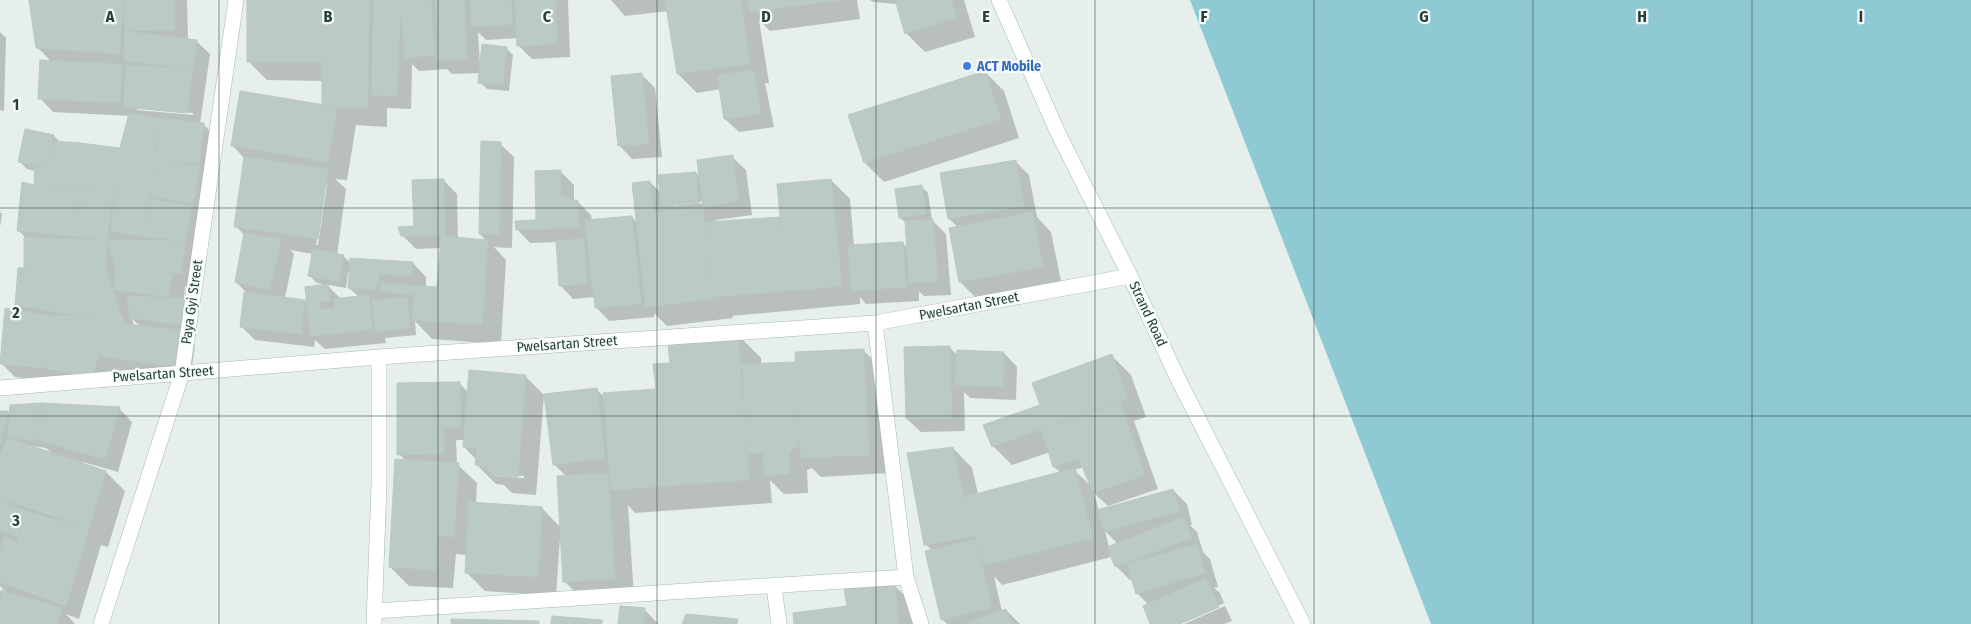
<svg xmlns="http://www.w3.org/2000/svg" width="1971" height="624" viewBox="0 0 1971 624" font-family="'Fira Sans Condensed',sans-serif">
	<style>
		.water { fill: #8ec9d4 }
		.shadow { fill: #0003; fill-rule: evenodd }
		.building { fill: #bbcac4; stroke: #b8c9c2 }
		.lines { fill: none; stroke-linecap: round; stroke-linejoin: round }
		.street-casing { stroke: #a8b8b2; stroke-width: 16 }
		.secondary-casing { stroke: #a4bbb3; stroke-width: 16 }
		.street { stroke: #fff; stroke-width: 15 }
		.secondary { stroke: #fff; stroke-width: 15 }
		.grid { fill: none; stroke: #24423a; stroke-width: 1; stroke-opacity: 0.55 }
		.shop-dot { fill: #3f7fe0; stroke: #f7fbf9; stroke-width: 2 }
		.labels { text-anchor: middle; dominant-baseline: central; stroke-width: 4.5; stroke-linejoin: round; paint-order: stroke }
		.shop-label { font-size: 14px; font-weight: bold; fill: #366cbe; stroke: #f7fbf9; text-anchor: start }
		.street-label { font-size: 14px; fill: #24423a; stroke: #f7fbf9 }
		.grid-label { font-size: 16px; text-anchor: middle; font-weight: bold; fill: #24423a; stroke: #f7fbf9; stroke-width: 4.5; stroke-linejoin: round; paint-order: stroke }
	</style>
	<rect width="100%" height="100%" fill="#e6efeb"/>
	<path class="water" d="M1190,0h781v624h-540z"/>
	<path class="shadow" d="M31,0h156l1,40 8,1 14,13 -10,70h3l14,14 -23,149 -9,-1 -1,13 15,14 -5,25 -6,-1 7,8 -5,35 -77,-11 -8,19 -26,-2 -6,-7 -16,-3 -1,5 -41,-4 -14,-14 24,-50 -8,-8 8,-35v-33l-6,-6 16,-45 1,-15 -9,-2 -7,-7 34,-26 7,7 60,6 9,-33 -77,-4 -13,-14 12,-36 -15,-15zM137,107l56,6v2l-56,-5zM154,153h4l-4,16h-2zM131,318l10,9 -6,-1z
		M248,0h320l2,57 -38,2 -14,-14v-7l-32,2 -8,-8 2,33 26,-17 7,7 -4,36 -22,-2 -7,-7 1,-9 -29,1 -5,-5 -28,2 -7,-7 -1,45 -24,-1v19l-31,-2 -9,55 -12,-1 11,10 -9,66 6,1 8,7h62l13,14v10l12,1 3,-40 -25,1 -14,-14 13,-8 28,-47 14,14 1,45 29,2 -7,-7 20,-90 14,13 -2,91 -18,-1 12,13 -5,84 -69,-5 -17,-18 1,14 -31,3 1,5 -61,6 -10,-9 -1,7 -59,-7 -14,-14 7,-32 -12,-12 8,-47 -8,-9 9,-67 -12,-13 90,-40v-25l-56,-1 -19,-19zM324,185h3l-9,60h-2zM290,250l23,4 -3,22 7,7 29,5 2,-16h2l-1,16 10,9 -18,2 -14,-14 -19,19 -3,-3 -20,-3 9,-44z
		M611,0h246l3,19 -90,12 -11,-11 10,63h-4l9,44 -35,5 -14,-13 -4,-30 -24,4 -19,-19 -10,-63 -43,5z
		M870,0h94l11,37 -50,15 -19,-19 -9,-29 -24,-2z
		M0,32l6,6 -2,73 -4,-1z
		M985,72l19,19 15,47 -135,44 -19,-19 -15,-48z
		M641,74l14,14 7,69 -30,2 -13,-14z
		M732,157l14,13 6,45 -37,5 3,3 64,-5 49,-38 19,19 4,47 49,-3 5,6 -2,-26 -6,-5 21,-32 7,7 4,27 14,14 5,61 -27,1 -5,-5v10l-53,3 -6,-7v7l-128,12 1,2 -66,8 -13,-13v4l-45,4 -13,-14 -1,-10 -22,2 -13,-14 -3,-43 -27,1 -13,-14 20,-8 23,-50 14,14v16l4,1 13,13 1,6 40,-4 6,7 12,-42 11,11 35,-20 5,5zM705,201v2l-32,3v-2z
		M1015,161l14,14 8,42 14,15 11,54 -83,15 -19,-19 -10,-53 8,-2 -9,-8z
		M0,212l2,2 -2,13z
		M738,335l23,23v6l36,-1 66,-13 19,19 6,104 -67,4 -9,-9 -5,2 1,23 -24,1 -14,-14 2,23 -137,10 -7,-8 6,93 -50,2 -20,-19 -2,-43h-2l-4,58 -71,-5 -19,-19 1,-17 -11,-1 -3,34 -44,-2 -19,-19 16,-106 -7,-7 60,-71 9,9 57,-16 19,19 -8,100 -24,-2 -8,-8 -8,-1 -19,-19v-5l-13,-13 1,-7h-9l1,24 20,19 -1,21 66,4 19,20 6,-51 -13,-13 42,-75 8,8 53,-6 14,-27zM495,474l29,2v2l-29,-2z
		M949,347l9,9 46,-3 13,14 -1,33 -46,-2 -6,-6 1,39 -44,1 -14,-13z
		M1112,356l19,19 15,42 -12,4 24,68 -50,17 -14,-13 5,18 74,-21 14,14 5,21h-2l7,7 6,20 7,7 8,28 -4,1 6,5 4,10 -47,21h-25l-3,-19 -12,-12 -4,-14 -3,1 -14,-14 -5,-9 -109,28 -8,-9 8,36 4,-2 14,14h-73l-5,-5 -10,-69 -7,-6 28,-96 19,20 6,26 83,-21 -7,-6 -4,-15 -38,13 -19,-19 49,-41zM1084,467l8,20 -18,-17zM1105,531l13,13 -9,3z
		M119,408l13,14 -14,50 -35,-10 -1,2 24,8 19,19 -17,56 -7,-2 -22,74 -13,-5 9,10h-75v-33l7,2 -7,-7v-174h8l3,3zM33,446l13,2 7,6 -21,-7z
		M893,584l19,19 3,21h-119l52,-17z
		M1225,606l7,15 -8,3h-40z
		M645,610l13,14h-38z"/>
	<path class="building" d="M29,0h95l-5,54 -83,-6z
		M124,0h50l1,30 -50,1z
		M247,0h75v62h-75z
		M322,0h47l-1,109 -31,-2 -15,2z
		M374,0h27l-4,96 -26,-1z
		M400,0h31l4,55 -30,3z
		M435,0h29l3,59 -30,2z
		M470,0h41l2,24 -41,3z
		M515,0h40l2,44 -40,2z
		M665,0h76l9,64 -73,10z
		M748,0h93l-91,12z
		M895,0h56l6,18 -52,16z
		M125,31l72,9 -4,29 -69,-8z
		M482,44l25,3 -4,38 -25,-2z
		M40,60l82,4 -2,39 -82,-4z
		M126,65l67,4 -6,44 -64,-6z
		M754,70l7,44 -37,5 -7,-44z
		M985,71l16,48 -137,44 -16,-48z
		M642,73l7,71 -31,2 -7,-70z
		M240,91l97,16 -9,55 -97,-16z
		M129,113l32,5 -18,119 -32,-6 3,-40 6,-43z
		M161,118l43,5 -5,41 -43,-5z
		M25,129l29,6 -6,33 -30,-6z
		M49,141l31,2 -3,44 -43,-2 1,-18 13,1z
		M481,141l20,1 -2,93 -20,-1z
		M80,143l40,5 -6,43 -37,-4z
		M733,155l6,46 -36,6 -6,-47z
		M244,157l84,12 -10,70 -84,-12z
		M156,159l44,7 -7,38 -44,-8z
		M1016,160l8,46 -76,13 -8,-46z
		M561,170v26l17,5 1,27 -63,2 -1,-9 21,-1 -1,-49z
		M696,172l3,31 -38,3 -3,-31z
		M444,179l1,56 -44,1 -3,-9 16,-1 -2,-46z
		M831,179l11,107 -55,5 -10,-107z
		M650,181l4,31 49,-5 11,92 -68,8 -14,-124z
		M22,182l12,3 47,3 -4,49 -60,-6z
		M922,185l4,29 -27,4 -4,-29z
		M81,188l33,3 -7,49 -30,-3z
		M146,198l46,8 -6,35 -43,-4z
		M1033,212l10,55 -84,15 -10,-54z
		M632,216l9,88 -46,4 -10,-88z
		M781,217l6,74 -76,6 -5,-75z
		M933,219l5,63 -29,1 -4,-62z
		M244,233l37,6 -11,51 -35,-8z
		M441,236l47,4 -6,85 -70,-5 2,-25 -33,-3v-9l56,4z
		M24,237l83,3 -1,29 -82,-1z
		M584,239l3,45 -28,2 -3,-46z
		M107,240l79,1 -5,33 -65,-7z
		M903,242l3,45 -55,4 -3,-46z
		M313,249l31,6 -5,27 -31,-6z
		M350,258l63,4 -1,14 -32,-2 -5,16 -27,-2z
		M116,267l56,6 -3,24 -55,-7z
		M18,268l88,1 14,43 -30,6 -75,-13z
		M328,284l2,17 -10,1 1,8 14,-2 -2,-9 36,-4 4,35 -63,6 -5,-49z
		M244,292l61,8 -4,34 -61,-7z
		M127,296l59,2 -6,27 -50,-7z
		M407,297l3,31 -35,4 -3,-32z
		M5,308l46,8 -8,52 -43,-4z
		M120,312l6,12 56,6 -5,37 -78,-11 -9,-38z
		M63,315l27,3 9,38 -7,19 -28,-3z
		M63,315l1,57 -21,-4 8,-52z
		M738,333l11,147 -138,10 -8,-97 53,-4 -3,-25 17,-1 -2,-20z
		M950,346l2,72 -46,1 -2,-72z
		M864,349l5,106 -68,3 -6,-106z
		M957,350l47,2 -1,35 -48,-2z
		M1112,354l16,44 -136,49 -9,-22 57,-20 -8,-22z
		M796,362l4,84 -11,5 1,23 -26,2 -1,-23 -17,1 -4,-90z
		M469,370l57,5 -8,102 -26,-2 -5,-8 -12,-2 2,-17 -14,-1z
		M460,382l1,45h-18l1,27 -47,1v-72z
		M597,388l8,70 -52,7 -9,-71z
		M1120,402l25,73 -52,18 -14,-34 -12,-38z
		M41,403l79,4 -15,52 -67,-18z
		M41,403l-3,38 -30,-3 2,-33z
		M0,411h8l-8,34z
		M1067,421l12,38 -26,8 -12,-38z
		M8,438l98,33 -17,58 -89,-31v-45z
		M953,447l11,50 11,39 -51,9 -17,-92z
		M395,459l64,4 -5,74 -17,-1 -2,34 -46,-3z
		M1075,468l18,70 -111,28 -18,-69z
		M608,473l7,106 -52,3 -6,-106z
		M1173,489l7,22 -76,21 -7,-22z
		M0,499l26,12 -8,26 -18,-6z
		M469,502l73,5 -4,70 -73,-4z
		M26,511l63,18 -9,32 -63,-19z
		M1183,517l9,21 -77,29 -8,-20z
		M4,536l13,6 63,19 -14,45 -66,-24v-32z
		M976,539l16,69 -51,12 -16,-69z
		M1197,544l8,29 -69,21 -9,-30z
		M1206,578l13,29 -39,17h-30l-7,-18z
		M894,582l5,42h-105l-1,-11 54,-7 -3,-17z
		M1,590l61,18 -5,16h-57z
		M620,606l25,2 -1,16h-26z
		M1006,609l6,15h-47z
		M686,614l52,5 -1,5h-55z
		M552,616l50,4v4h-51z
		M451,619l88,2v3h-88z"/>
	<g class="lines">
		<g class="street-casing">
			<path id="street" d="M875,323l31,254 15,47
				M0,388l379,-31 496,-34 255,-47
				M774,587l5,37
				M375,611l531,-34
				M101,624l81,-251 54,-373
				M374,624l5,-140v-127"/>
		</g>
		<g class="secondary-casing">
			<path id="secondary" d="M999,0l60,135 71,141 48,103 125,245"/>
		</g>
		<use href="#street" class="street"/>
		<use href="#secondary" class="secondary"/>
	</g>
	<path class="grid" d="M219,0v624M438,0v624M657,0v624M876,0v624M1095,0v624M1314,0v624M1533,0v624M1752,0v624M0,208h1971M0,416h1971"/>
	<circle class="shop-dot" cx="967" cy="66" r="5"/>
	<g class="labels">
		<g class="shop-label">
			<text x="977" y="66">ACT Mobile</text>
		</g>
		<g class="street-label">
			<text transform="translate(192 302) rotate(-82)">Paya Gyi Street</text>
			<text transform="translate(969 306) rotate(-11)">Pwelsartan Street</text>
			<text transform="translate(1148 314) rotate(65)">Strand Road</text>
			<text transform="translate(567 344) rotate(-4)">Pwelsartan Street</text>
			<text transform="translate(163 374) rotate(-4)">Pwelsartan Street</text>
		</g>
	</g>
	<g class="grid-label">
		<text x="110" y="22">A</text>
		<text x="328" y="22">B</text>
		<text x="547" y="22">C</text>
		<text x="766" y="22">D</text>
		<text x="986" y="22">E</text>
		<text x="1204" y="22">F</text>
		<text x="1424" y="22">G</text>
		<text x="1642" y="22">H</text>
		<text x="1861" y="22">I</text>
		<text x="16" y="110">1</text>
		<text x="16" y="318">2</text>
		<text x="16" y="526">3</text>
	</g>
</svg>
